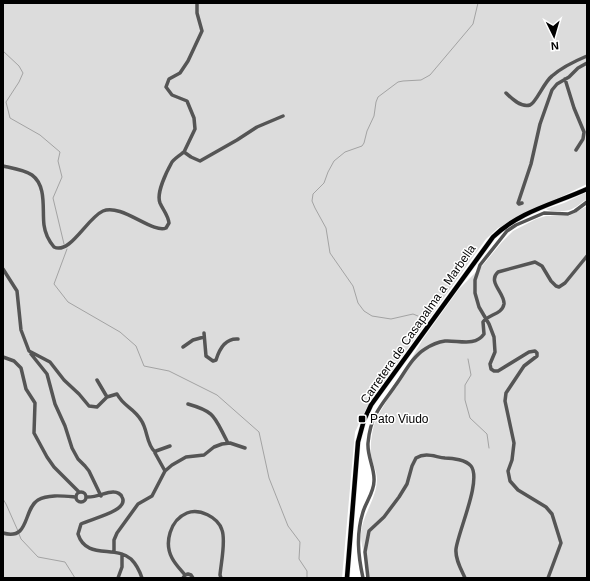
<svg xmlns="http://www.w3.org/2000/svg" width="590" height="581" viewBox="0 0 590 581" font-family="Helvetica,sans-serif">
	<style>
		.green { fill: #dcdcdc }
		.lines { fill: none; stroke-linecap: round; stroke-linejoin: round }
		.stream { stroke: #a3a3a3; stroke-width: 1 }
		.major-casing { stroke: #dbdbdb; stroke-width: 5.5 }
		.minor { stroke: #555; stroke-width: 3.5 }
		.major { stroke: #000; stroke-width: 4.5 }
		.poi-dot { fill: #000; stroke: #fff; stroke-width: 1.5 }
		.labels { text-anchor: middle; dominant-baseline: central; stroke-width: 3; stroke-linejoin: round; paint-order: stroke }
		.street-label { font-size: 12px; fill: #000; stroke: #fff }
		.poi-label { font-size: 12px; fill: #000; stroke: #fff; text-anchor: start }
	</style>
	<rect width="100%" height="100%" fill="#fff"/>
	<path class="green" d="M3,3h584v181l-89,44 -12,11 -113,158 -8,14 -10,21 -13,146h-339z
		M587,192v7c-13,9 -15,13 -32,12 -4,0 -5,0 -9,-2l18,-6z
		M587,206v372h-218c0,-14 -8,-28 -8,-42 0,-20 16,-37 16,-57 0,-8 -5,-16 -6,-24 -1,-12 1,-25 5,-36l47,-80 36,-50 24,-24 19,-23 11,-11 23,-12 10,-3h23z"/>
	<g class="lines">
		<path class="stream" d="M3,51l16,15 4,7 -4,9 -13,20 4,16 30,17 20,17 -2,9 4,16 -9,21 11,46
			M67,249l-13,35 14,18 52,30 16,14 8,20 25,5 48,24 42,37 10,46 19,48 12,16 -1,17 8,12v7
			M418,316l-5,-2 -22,5 -19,-3 -8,-5 -6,-8 -5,-17 -23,-33 -4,-25 -11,-20 -3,-7 1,-7 11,-11 4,-11 6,-11 11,-9 17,-6 2,-3 3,-12 7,-15 2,-14 2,-5 20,-15 5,-1 18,-1 9,-5 43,-51 5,-21
			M468,359l3,16 -6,10v15l5,18 17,16 2,14
			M3,499l3,5 12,27
			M19,534l2,5 17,18 27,5 10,16"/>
		<g class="major-casing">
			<path id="major" d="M347,578l11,-136 6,-22 7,-15 122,-168c27,-26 61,-33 94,-48"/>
		</g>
		<path class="minor" d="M197,3v10l5,18 -14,30 -8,12 -11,6 -3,8 6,8 15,6 7,17 1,11 -11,23 7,5 9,4 37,-21 20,-13 26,-11
			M565,79l9,29 10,24 -1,7 -7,11
			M506,93c5,5 15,15 24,12 6,-2 14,-23 22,-29 9,-8 23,-15 35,-20
			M3,166c9,2 22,4 29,9 15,11 10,35 12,50 1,8 5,16 10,22 16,8 33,-29 49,-36 18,-8 50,23 63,17l3,-5c-1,-8 -6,-13 -9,-20 -4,-10 7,-32 12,-41 3,-4 8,-7 12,-10
			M522,203l-3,1 -1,-1 13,-39 9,-40 12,-34 5,-6 12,-7 9,-9 9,-5
			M3,269l14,22 4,39 8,21 21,11 14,18 15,14 10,12 8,1 10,-10
			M204,333l2,23 7,5 3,-1c3,-10 9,-22 22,-21
			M183,347l10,-7 11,-3
			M31,354l16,20 8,30 10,22 7,22 6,11 7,7 4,5 12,25
			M3,357l11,4 7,7 5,21 9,14 -1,30 13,24 7,10 25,25
			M97,380l10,17 10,-3c7,13 16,13 24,26 7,10 5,24 14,32
			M188,404c28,8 26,13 39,37v2
			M165,471l-10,-18 1,-2 14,-5
			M76 497a5 5 0 1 1 10 0a5 5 0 1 1-10 0Z
			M86,497c11,1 21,-6 28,-5 3,0 7,2 8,5 8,14 -32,22 -41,27l-3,10c8,26 37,11 53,25 5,5 9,13 11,19
			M3,533c27,8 20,-24 35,-33 10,-6 26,-4 38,-3
			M114,552v-12l3,-7 21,-29 14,-8 13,-25 7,-6 14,-8 18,-2 10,-8 8,-3 8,-1 15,5
			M185,575c-5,-6 -10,-11 -13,-17 -8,-15 -2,-38 15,-45 12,-5 31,4 35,17 4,11 -1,33 -2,45l1,3
			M118,578l4,-11v-13
			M183,578l2,-3 3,-1 3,1 2,3
			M363,578c-5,-23 -7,-44 0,-66 3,-10 11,-20 11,-31 1,-13 -7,-24 -6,-38 1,-11 3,-20 8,-29 5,-10 13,-19 19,-28 9,-12 17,-29 30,-37 6,-4 13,-7 20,-8 13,-1 30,6 39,-7l-1,-12c5,-8 19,-7 21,-18 1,-11 -17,-22 -6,-32l37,-10 7,4 9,15 5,5 3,1 6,-4 22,-27
			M368,578l-3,-26 4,-21 15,-14 15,-20 8,-13 5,-18 4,-8c10,-6 19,-1 29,0 8,0 21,2 26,8 11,14 -13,66 -15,83 -1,10 5,20 9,29
			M548,578l13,-35 -9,-29 -6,-7 -28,-17 -8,-9 -2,-10 4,-11 2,-17 -9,-42 1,-8 18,-27 13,-10v-3l-2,-2 -6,1 -31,19h-4l-3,-2 -1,-5 5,-12 -1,-15 -5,-13 -10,-17 -4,-14v-13l5,-15 27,-34 9,-6 28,-12 24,1 7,-3 12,-9"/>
		<use href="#major" class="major"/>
	</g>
	<rect class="poi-dot" x="358" y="415" width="8" height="8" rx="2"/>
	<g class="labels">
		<g class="street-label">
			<text transform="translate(418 324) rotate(-55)">Carretera de Casapalma a Marbella</text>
		</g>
		<g class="poi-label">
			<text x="370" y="419">Pato Viudo</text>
		</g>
	</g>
	<rect width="590" height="581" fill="none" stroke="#000000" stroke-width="8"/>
	<g transform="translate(554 36) rotate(175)" stroke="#ffffff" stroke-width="3" paint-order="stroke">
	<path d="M0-3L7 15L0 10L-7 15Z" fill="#000000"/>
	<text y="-6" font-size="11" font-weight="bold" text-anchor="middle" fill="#000000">N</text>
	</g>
</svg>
